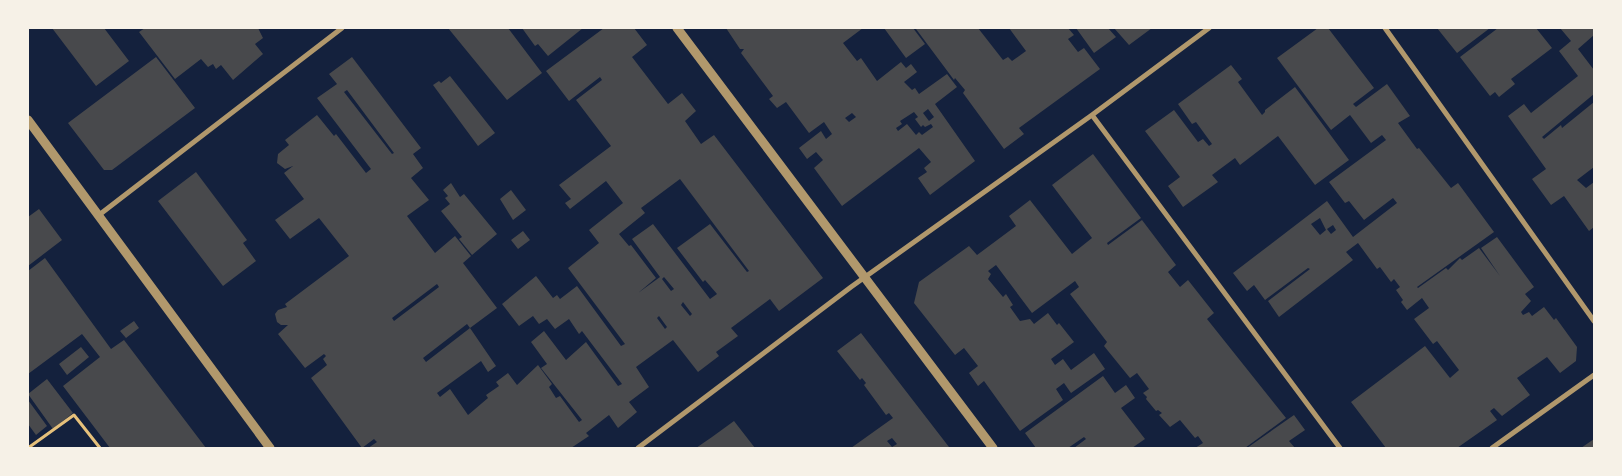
<svg xmlns="http://www.w3.org/2000/svg" width="1622" height="476" viewBox="0 0 1622 476" font-family="Overpass,sans-serif">
	<style>
		.building { fill: #48494c; fill-rule: evenodd }
		.lines { fill: none; stroke-linecap: round; stroke-linejoin: round }
		.path { stroke: #e5c07b; stroke-width: 3 }
		.minor { stroke: #b1986c; stroke-width: 5 }
		.tertiary { stroke: #b1986c; stroke-width: 9 }
	</style>
	<rect width="100%" height="100%" fill="#14213d"/>
	<path class="building" d="M52,28h52l25,33 -33,25z
		M145,28h113l5,10 -8,6 8,10 -30,26 -12,-15 -5,4 -3,-5 -5,3 -7,-8 -26,20 -36,-47z
		M448,28h60l34,45 -35,27z
		M522,28h61l-35,28 -10,-12 -3,2z
		M604,28h30l13,17 -15,12 36,47 14,-11 14,18 -11,10 16,23 13,-9 109,143 -44,33 -9,-12 -39,29 7,8 -22,16 3,4 -21,16 -25,-32 -37,27 13,20 -20,15 8,10 -19,16 -9,-13 -23,18 3,3 -18,12h-203l9,-6 -3,-3 -12,9 -51,-70 16,-13 -4,-6 3,-3 -2,-2 -19,14 -27,-34 10,-9h-7l-4,-3 -2,-8 3,-4 9,-3 -2,-3 64,-48 -30,-38 -29,21 -15,-19 29,-21 -20,-26 9,-7 -8,3 -8,-6 1,-9 11,-9 -4,-5 32,-25 17,21 2,-2 30,39 5,-4 -54,-71 20,-14 -8,-10 23,-17 69,91 -8,6 10,14 -12,10 18,22 -22,16 28,37 20,-17 16,20 -8,7 34,45 -27,20 -3,-4 -44,34 3,4 44,-34 26,38 -8,6 -7,-11 -44,32 3,4 10,-8 18,26 20,-17 -2,-3 13,-9 -3,-4 12,-9 9,12 21,-20 14,19 -3,3 7,11 4,-2 19,26 3,-2 -41,-52 6,-4 -16,-22 13,-11 22,29 20,-18 32,44 4,-2 -40,-53 -3,3 -10,-15 -14,10 -8,-10 -8,5 -6,-8 -14,10 -17,-22 34,-28 17,22 4,-3 3,4 17,-13 44,60 4,-2 -57,-76 31,-25 -10,-13 34,-27 -17,-22 -36,28 -5,-6 6,-4 -12,-14 52,-39 -35,-46 26,-20 -2,-3 -31,24 -23,-30zM347,90l47,63 -2,1 -48,-62zM680,179l69,92 -2,1 -37,-48 -33,24 26,34 2,-2 12,14 -7,5 -57,-75 -21,15 28,38 -22,16 18,-15 -25,-33 -2,1 -10,-12 26,-21 -4,-5zM664,277l10,12 -3,2 -9,-12zM437,284l2,3 -45,34 -2,-3zM683,302l9,12 -2,2 -9,-11zM659,316l8,11 -2,2 -8,-11z
		M726,28h137l-20,15 14,18 4,-3 16,23 24,-19 5,6 5,-4 6,8 -13,10 8,8 3,-2 4,6 28,-20 10,13 -22,17 40,57 -45,34 -12,-17 9,-6 -3,-4 7,-6 -12,-14 -77,58 -28,-38 9,-8 -7,-8 -9,7 -8,-11 22,-17 5,8 6,-5 -8,-12 -15,11 -23,-31 -9,6 -8,-9 4,-3 -32,-43 3,-4h-4zM928,109l6,8 -5,4 -6,-8zM914,112l4,5 -3,2 6,8 2,-2 2,2 6,-3 2,3 -11,8 -3,-3 -3,3 -9,-11 -9,7 -2,-3 6,-4 -2,-3zM852,113l4,4 -7,5 -4,-4z
		M884,28h29l12,16 -19,14z
		M918,28h60l25,32 5,-3 4,4 14,-10 -17,-23h59l6,7 -6,4 10,13 6,-4 16,21 -81,59 5,6 -20,15 -41,-56 2,-3 -10,-12 -1,2 -38,-51z
		M1076,28h32l8,9 -22,16z
		M1114,28h38l-23,17z
		M1318,28h10l46,60 -21,16 3,3 31,-23 23,32 -12,7 19,26 2,-1 32,40 7,-5 36,49 -77,55 1,1 28,-20 2,2 12,-12 2,2 17,-12 21,28 -19,-28 16,-11 37,50 -9,7 6,7 -10,11 2,3 6,-3 3,4 12,-9 10,13 2,-2 21,29 -1,14 -16,12 -13,-16 -30,21 13,17 -28,21 -8,-8 -4,3 7,9 -40,28h-71l-35,-46 74,-56 25,32 9,-8 -22,-29 -4,3 -19,-25 15,-11 -7,-10 -15,12 -6,-8 2,-2 -7,-10 4,-3 -6,-8 -3,3 -11,-15 -3,2 -19,-26 -12,9 7,8 -74,57 -11,-16 42,-32 -2,-1 -43,32 -11,-15 -7,6 -14,-18 94,-72 26,36 44,-34 -4,-5 -29,22 -15,-19 -4,2 -16,-21 57,-42 -4,-5 -11,8 -21,-28 -19,15 -54,-72zM1320,218l6,12 -6,5 -9,-11zM1333,225l3,5 -5,4 -4,-5z
		M1437,28h53l-33,25z
		M1498,28h38l16,20 -41,31 4,5 -16,13 -4,-5 -5,4 -30,-39z
		M1560,28h34v7l-16,14 16,21v24l-52,43 2,2 17,-14 1,3 32,-26v65l-17,13 9,8 8,-6v45l-5,4 -25,-35 -13,9 -19,-26 14,-10 -38,-53 16,-12 7,9 47,-37 -19,-25 12,-10z
		M156,57l39,51 -83,62h-8l-36,-47z
		M1231,65l11,14 -4,3 24,33 3,-3v-2l30,-23 54,73 -34,25 -37,-49 -38,29 -5,-7 -23,17 6,7 -35,25 -15,-21 12,-9 -35,-46 29,-21 24,32 5,-3 6,7 3,-2 -16,-22 -4,2 -14,-20z
		M450,76l45,57 -17,13 -45,-61 6,-4 2,2z
		M1093,154l48,64 -34,25 1,2 34,-25 34,45 -8,7 12,15 8,-7 26,33 -7,6 79,99 -41,30h-50l8,-5 -5,-7 -3,2 -15,-18 -10,7 -11,-12 3,-2 -4,-3 -2,1 -10,-12 1,-2 -4,-4 6,-4 -12,-16 -7,5 -26,-32 3,-4 -37,-48 9,-7 -4,-6 -43,32 -36,-48 -8,6 3,3 -3,5 15,18 3,-3 7,11 -3,2 10,14 10,-2 4,5 14,-11 9,12 2,-2 15,19 -23,17 4,6 8,-6 8,11 23,-17 11,16 -34,24 -7,-10 -8,6 7,11 -43,31 -36,-50 -6,5 -9,-13 9,-7 -14,-18 -9,7 -41,-52 5,-21 50,-36 8,9 39,-29 -7,-10 21,-16 42,54 20,-16 -40,-53z
		M196,172l51,68 -4,3 13,18 -33,25 -65,-85z
		M451,183l9,14 4,-3 33,40 -25,21 -13,-16 3,-2 -21,-26 9,-7 -5,-6 3,-2 -5,-6z
		M511,190l15,20 -13,10 -13,-21z
		M39,209l23,31 -34,26v-49z
		M523,231l7,9 -12,9 -7,-9z
		M45,258l66,91 13,-9 82,108h-96l-47,-62 37,-29 -18,-23 -54,40v-103z
		M134,321l5,7 -13,10 -6,-7z
		M861,333l88,114 1,1h-99l42,-30 -4,-5 -3,2 -22,-30 2,-2 -4,-5 -2,2 -23,-29zM892,438l5,6 -5,3 -5,-6z
		M81,347l8,10 -22,18 -8,-11z
		M1103,376l12,17 11,-8 9,13 -14,10 24,31 -13,9h-58l12,-9 -2,-2 -16,11h-32l-11,-15z
		M47,379l26,34 -20,16 -25,-35z
		M28,400l19,26 -11,9 -8,-11z
		M1294,415l11,15 -16,11 6,7h-48z
		M734,421l21,27h-59l16,-11z
		M1594,439v9h-13z"/>
	<g class="lines">
		<path class="path" d="M28,448l46,-33 26,33"/>
		<path class="minor" d="M1385,28l209,293
			M1092,115l248,333
			M99,215l243,-187
			M638,448l213,-161 241,-172 117,-87
			M1492,448l102,-73"/>
		<path class="tertiary" d="M677,28l316,420
			M28,120l242,328"/>
	</g>
	<rect width="1622" height="476" fill="none" stroke="#f6f1e7" stroke-width="58"/>
</svg>
